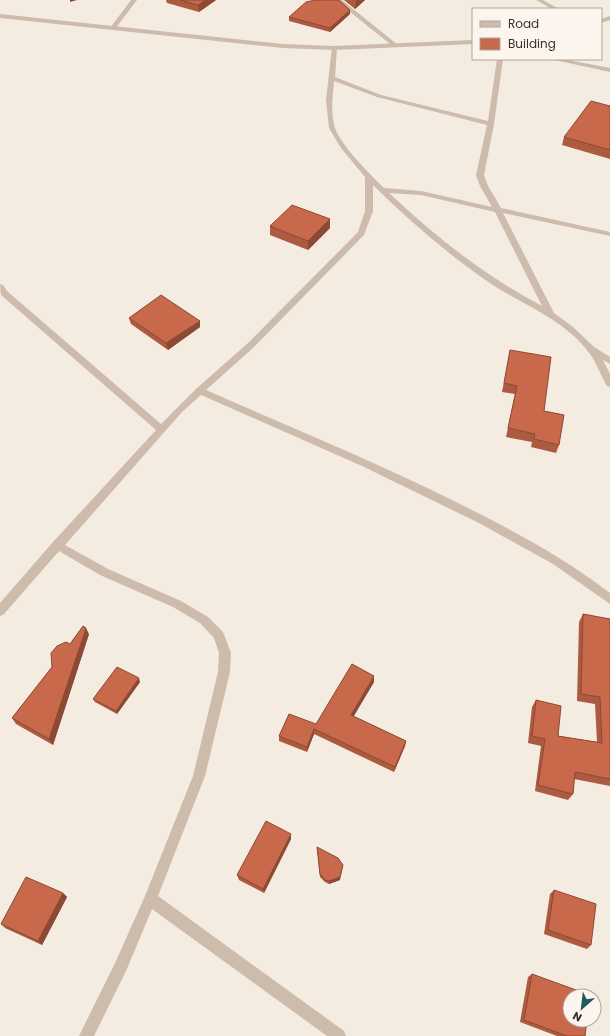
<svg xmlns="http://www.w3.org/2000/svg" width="610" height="1036" viewBox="0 0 610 1036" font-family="Poppins,sans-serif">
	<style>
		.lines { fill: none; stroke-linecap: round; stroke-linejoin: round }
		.minor { fill: #cdbbac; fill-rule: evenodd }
		.tertiary { fill: #cdbbac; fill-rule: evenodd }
		.wall { fill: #ac5a40 }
		.shaded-wall { fill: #8c4a34 }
		.building { fill: #c8694b; stroke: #8c4a34 }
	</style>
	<rect width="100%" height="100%" fill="#f4ebe1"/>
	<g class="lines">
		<path class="minor" d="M131,0h6l-22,29h-4l-1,-1z
			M335,0h7l56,45v2h-4z
			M536,0h7l16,9h-7z
			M332,47l5,1 -2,29 46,18 107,26 9,-62h6l-9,65 -10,51 4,11 13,22 109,24v4l-107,-23 51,100 19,14 21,20 16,10v7l-7,-4 7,14v13l-3,-1c-6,-10 -10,-22 -17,-32 -26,-36 -71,-50 -106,-75 -40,-28 -77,-60 -111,-94v26l-9,24 -110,112 -48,43c84,37 168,71 250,112 54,27 106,54 154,91v11l-57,-40 -74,-41 -117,-57 -161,-71 -19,17 -117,133 43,24 73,32 27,16 15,15 8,21 -1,19 -25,104 -47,120 186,135 2,5h-19l-175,-127 -26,62 -32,65h-15l37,-75 29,-65 48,-120 25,-104 1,-19 -5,-15 -14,-15 -27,-16 -73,-32 -41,-24 -55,63 -4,2v-13l53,-61 103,-112 -155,-135 -1,-11 3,1 4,6 154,133 35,-35 52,-46 110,-111 7,-21v-34l-24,-29 -12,-20 -3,-28zM334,81l43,16 110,28 -11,50 4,11 12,21 -71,-16 -37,-3c-15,-15 -42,-41 -49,-60 -5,-15 -2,-32 -1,-47zM389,193l32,2 74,17 47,94c-57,-30 -106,-69 -153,-113z
			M550,59h13l47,9v4z"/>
		<path class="tertiary" d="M0,14l283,30 51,2 139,-6v4l-139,6 -51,-2 -283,-30z
			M610,16v4l-9,3v-4z"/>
	</g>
	<path class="wall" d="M166,0h50l-17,12 -32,-9z
		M344,0h21l-10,9z
		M350,14l-20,18 -41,-11v-4z
		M610,106v53l-48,-14 2,-8z
		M270,226l60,2 -22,22 -38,-15z
		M129,318l71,9 -32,23 -37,-26z
		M510,350l34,61 15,34 -3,8 -25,-6 1,-5 -26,-5 9,-43 -13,-2z
		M583,614l27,5v167l-36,-7 -1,15 -5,6 -33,-9 6,-45 -13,-3 4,-36 4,-7 22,36 39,6 -2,-38 -18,-3 2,-79z
		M89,634l-36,111 -37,-21 -4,-6 58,-74z
		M140,682l-23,32 -22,-12 -2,-3z
		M374,682l-21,34 53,25 -1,5 -11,26 -80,-38 -7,18 -28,-11v-5l37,-12z
		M291,834v5l-27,54 -25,-13 -2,-5z
		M317,847l23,33 -11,4 -4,-2 -5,-5z
		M554,890l37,55 -4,4 -43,-15 6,-40z
		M63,893l4,4 -25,48 -37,-17 -4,-4z
		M532,974l53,62h-28l-37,-14 8,-45z"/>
	<path class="shaded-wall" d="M70,0h7l-7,2z
		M205,0h11l-17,12 -1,-7z
		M356,0h9l-10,9 1,-8z
		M350,10v4l-20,18v-4z
		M330,219v9l-22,22v-9z
		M200,321v6l-32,23 -2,-7z
		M86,628l3,6 -36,111 -4,-6z
		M374,676v6l-23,39v-6z
		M139,678l1,4 -23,32 -1,-3z
		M314,729v5l-7,18v-5z
		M406,741l-1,5 -11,26 1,-5z
		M291,834v5l-27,54 -1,-4z
		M343,865l-3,15 -11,4v-3z
		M63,893l4,4 -25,48 -4,-4z"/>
	<path class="building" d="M180,0h25l-7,5z
		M315,0h24l11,10 -20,18 -41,-11 17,-15z
		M591,101l19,5v44l-46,-13z
		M292,205l38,14 -22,22 -38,-15z
		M161,295l39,26 -34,22 -37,-25z
		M510,350l41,7 -7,54 20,4 -5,30 -25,-6 1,-5 -27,-6 9,-42 -13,-3z
		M583,614l27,5v160l-35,-7 -2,22 -35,-9 7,-46 -13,-3 4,-36 25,6 -3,30 44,7 -2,-46 -19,-3z
		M83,626l3,2 -37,111 -37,-21 40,-51 -1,-14 6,-7 9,-4 4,2z
		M352,664l22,12 -23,39 55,26 -11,26 -81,-38 -7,18 -28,-11 10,-22 27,10z
		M117,667l22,11 -23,33 -23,-12z
		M266,821l25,13 -28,55 -26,-14z
		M317,847l21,11 5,7 -3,12 -11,4 -4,-1 -5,-6z
		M26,877l37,16 -25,48 -37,-17z
		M554,890l42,14 -5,41 -43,-15z
		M532,974l58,21v1h-20v24h17l-2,16h-18l-43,-16z"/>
	<rect x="472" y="8" width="130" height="52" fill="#fbf5ee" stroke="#aea6a0"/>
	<rect x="480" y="21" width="20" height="6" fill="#cdbbac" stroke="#aea6a0"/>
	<text x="508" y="28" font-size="12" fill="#3b302b">Road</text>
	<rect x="480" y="38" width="20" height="12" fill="#c8694b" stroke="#aea6a0"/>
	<text x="508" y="48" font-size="12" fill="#3b302b">Building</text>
	<g transform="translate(582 1008) rotate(208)"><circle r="19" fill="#fbf5ee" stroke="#aea6a0"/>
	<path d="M0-3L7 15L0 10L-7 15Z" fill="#1f5a5e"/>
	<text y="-6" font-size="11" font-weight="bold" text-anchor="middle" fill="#3b302b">N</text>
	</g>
</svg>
